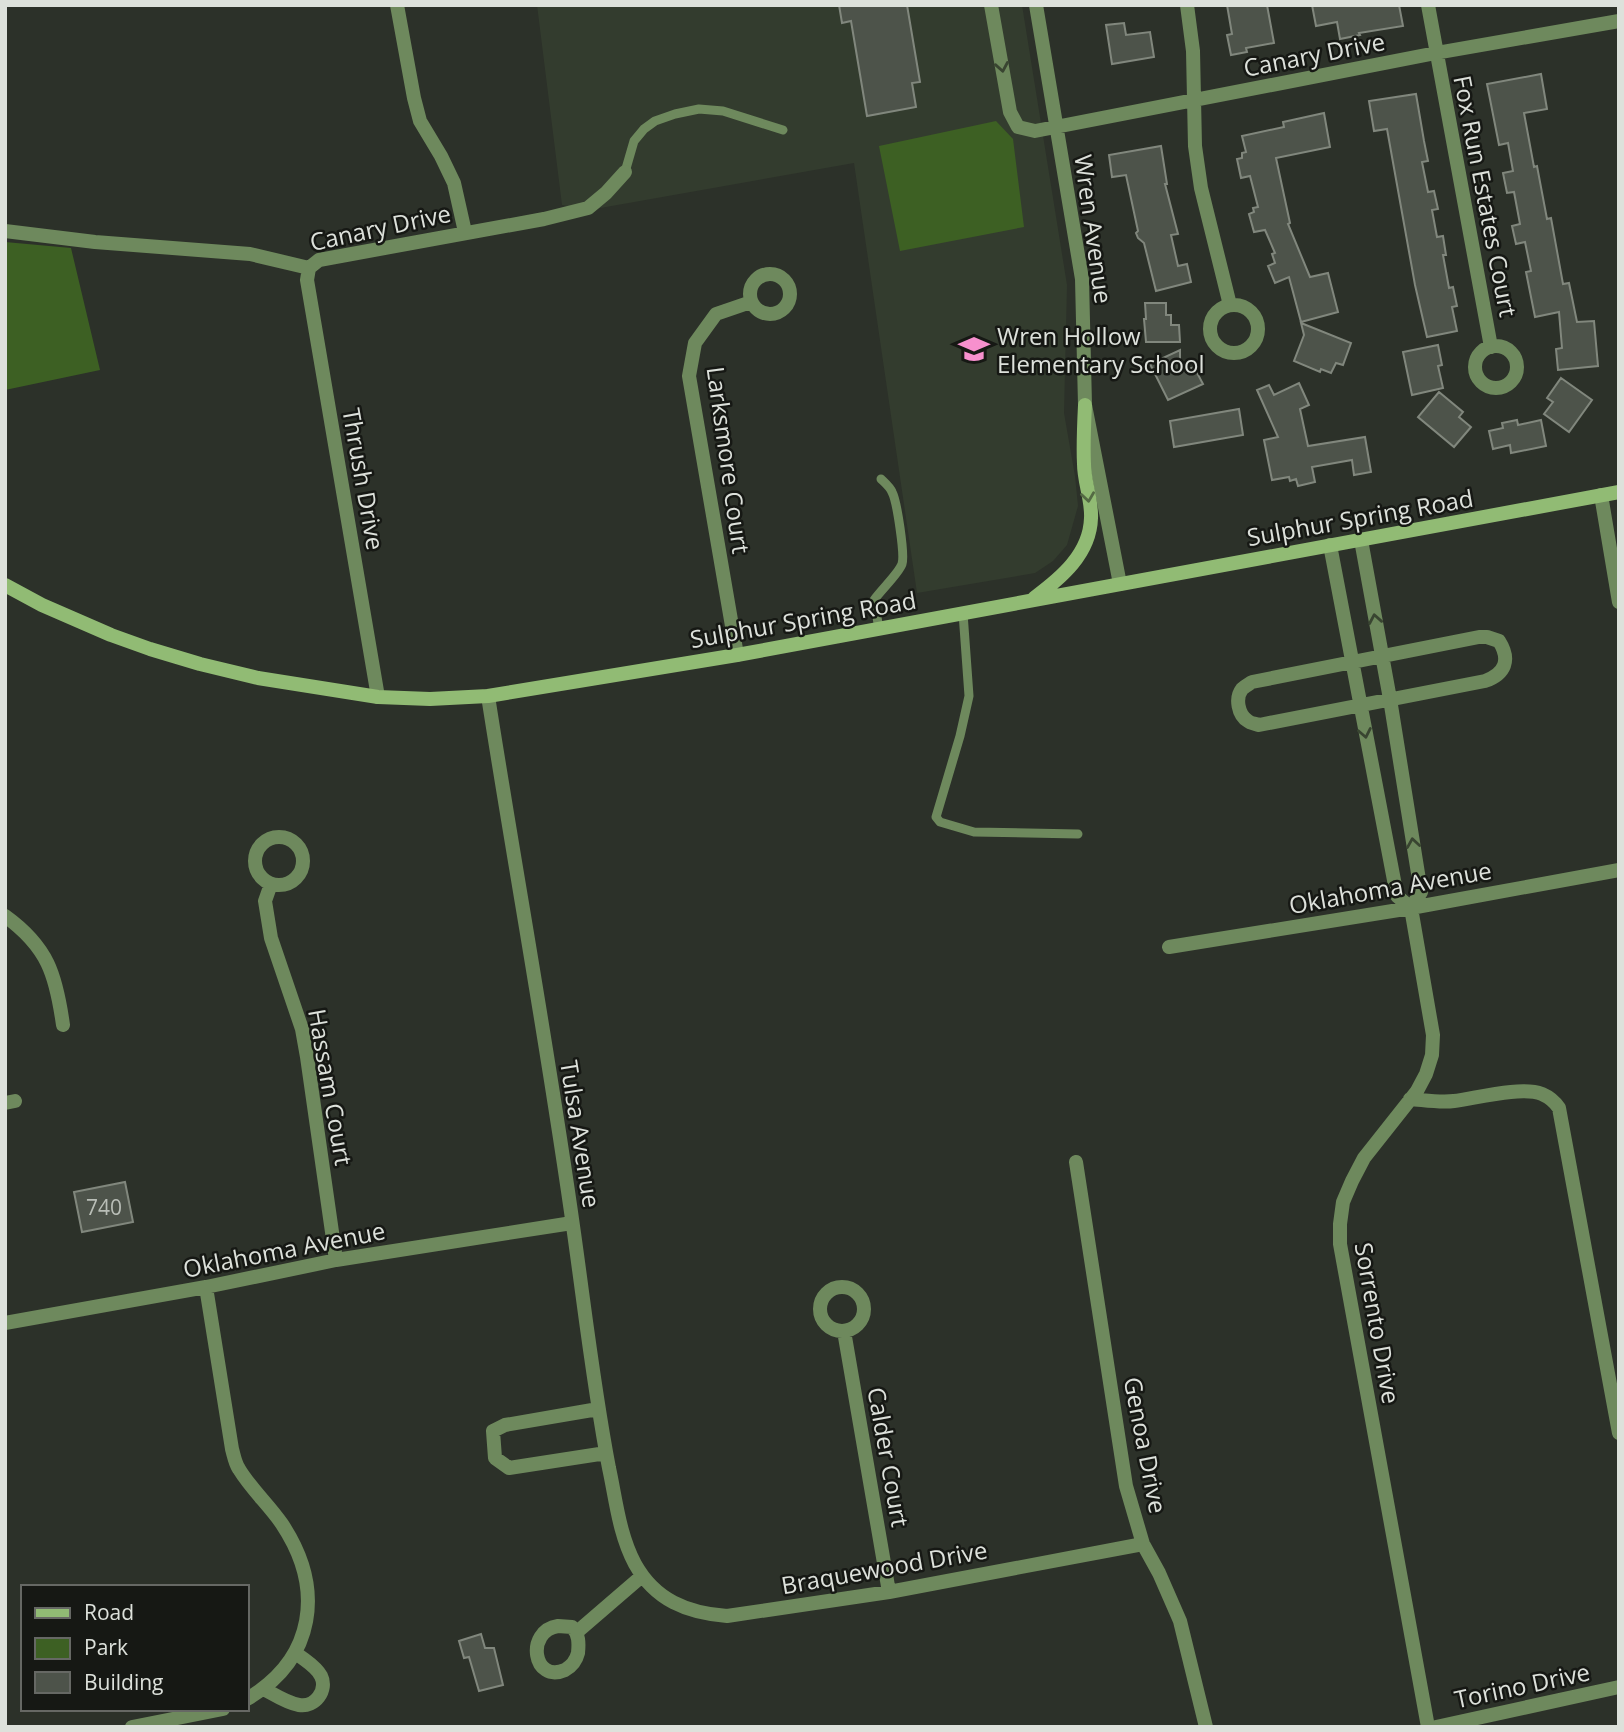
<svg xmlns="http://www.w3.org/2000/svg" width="1624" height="1732" viewBox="0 0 1624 1732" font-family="'Open Sans',sans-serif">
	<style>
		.built { fill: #333c2e }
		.green { fill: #3d6023 }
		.building { fill: #4d534a; stroke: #81877d; stroke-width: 2 }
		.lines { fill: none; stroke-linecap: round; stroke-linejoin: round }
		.service { stroke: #6e895d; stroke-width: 9 }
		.minor { stroke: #6e895d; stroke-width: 14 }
		.secondary { stroke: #91bb74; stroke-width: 14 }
		.oneway { stroke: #394531 }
		.oneway2 { stroke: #546a44 }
		.labels { text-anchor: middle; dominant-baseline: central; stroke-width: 5; stroke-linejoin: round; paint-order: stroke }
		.number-label { font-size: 21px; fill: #b9beb7 }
		.street-label { font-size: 24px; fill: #dde1db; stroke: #161814 }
		.poi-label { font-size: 24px; fill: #dde1db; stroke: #161814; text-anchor: start }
	</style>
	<rect width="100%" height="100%" fill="#2c3129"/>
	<path class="built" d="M537,5h485l45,280 -3,128 11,63 3,30 -11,39 -14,16 -18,12 -118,20 -63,-430 -265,47 -27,-5z"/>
	<path class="green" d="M996,121l17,18 11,88 -124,24 -21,-105z
		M5,242l66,6 29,122 -95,20z"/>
	<path class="building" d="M839,5h68l13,77 -8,1 4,24 -49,9 -16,-95 -9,2z
		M1227,5h40l7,38 -28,5 1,4 -16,3 -4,-20 5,-1z
		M1312,5h87l4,21 -44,7 1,2 -20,4 -3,-17 -21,4z
		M1124,23l2,12 24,-3 4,25 -42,7 -6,-39z
		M1541,74l6,35 -23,4 10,54 3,-1 10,53 4,-1 12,66 6,-1 8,39 17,-1 4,45 -40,4 -2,-21 6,-1 -3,-36 -24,5 -9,-45 5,-1 -6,-29 -9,2 -4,-18 8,-2 -6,-32 -7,1 -4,-20 10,-2 -5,-28 -9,2 -12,-61z
		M1416,94l8,47 4,20 -6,1 6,30 6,-1 4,18 -6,1 5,27 6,-1 3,19h-3l6,33 4,-1 4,19 -5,1 5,24 -30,6 -12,-52 -28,-156 -13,2 -5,-30z
		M1324,113l6,34 -54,11 14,65 -2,1 22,53 18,-4 10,39 -37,10 -12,-45 -14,6 -7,-17 7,-3 -3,-9 3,-1 -10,-23 -11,2 -5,-18 5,-2 -1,-4 5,-1 -8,-31 -9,2 -4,-19 5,-1v-5l4,-1 -4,-16 42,-9 -1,-5z
		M1161,146l6,38h-2l13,50 -7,1 7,31 9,-2 4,18 -35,9 -12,-48 -6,-5 -2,-5 2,-2 -12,-56 -14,2 -3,-22z
		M1145,303h21v12h5v10h8l1,17h-34l-2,-23h2z
		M1301,323l50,20 -8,22 -7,-2 -5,10 -10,-4 -1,3 -26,-11 10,-26z
		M1438,345l4,20 -4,1 5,22 -31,7 -9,-43z
		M1180,350v18l7,-3 2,4 5,-2 9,17 -35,16 -18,-36z
		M1561,378l31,22 -23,32 -25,-18 9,-12 -6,-4z
		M1299,383l10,22 -9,4 8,37 57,-9 6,35 -17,3 -2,-15 -40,7 3,15 -17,4 -2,-7 -6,2 -1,-4 -17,3 -8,-40 14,-3 -21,-47 12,-5 5,10z
		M1439,392l24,20 -4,5 12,10 -17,20 -36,-30z
		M1239,409l4,26 -69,12 -4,-26z
		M1517,420l1,5 23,-5 5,26 -35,7 -1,-8 -17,4 -4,-18 14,-3 -1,-5z
		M125,1182l8,40 -51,10 -8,-40z
		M481,1634l4,14h9l9,37 -24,6 -10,-34 -5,1 -5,-17z"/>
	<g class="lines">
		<path class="service" d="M625,172l9,-31 10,-12 11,-8 20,-7 24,-5 24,2 60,19
			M963,613l6,83 -9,40 -24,81 4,5 34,10 104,2
			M879,629l-5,-29c7,-10 25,-27 28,-36 3,-9 -5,-63 -10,-72 -2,-5 -8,-10 -11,-13"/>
		<path class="minor" d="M397,5l17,93 6,23 21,35 13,27 11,49
			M991,5l19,107 8,15 17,4 401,-78 183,-32
			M1036,5l46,274 3,126 35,179
			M1187,5l6,46 2,95 6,42 29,117
			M1428,5l63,342
			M5,231l90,11 155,12 59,14 10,-8 225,-41 44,-11 18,-15 19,-21
			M309,268l-2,12 71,417
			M750 294a20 20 0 1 1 40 0a20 20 0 1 1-40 0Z
			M1210 329a24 24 0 1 1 48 0a24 24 0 1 1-48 0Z
			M1475 367a21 21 0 1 1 42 0a21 21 0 1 1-42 0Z
			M1601,495l18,107
			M1361,540l29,159 31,193 -10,16
			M1330,545l67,351 14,12 22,127 -1,20 -6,19 -9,17 -53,67 -12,23 -9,21 -3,22v20l88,483
			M1479,637h8l12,4c12,19 6,33 -14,40l-226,44c-3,-1 -9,-2 -11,-4 -10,-6 -13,-23 -6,-32 3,-3 7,-5 10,-7z
			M737,655l-48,-279 6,-33 21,-29 35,-12
			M488,696c28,179 61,357 86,537 11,78 20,157 35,235 7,32 10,66 26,96 20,36 52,49 92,52l162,-24 254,-48
			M255 861a24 24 0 1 1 48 0a24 24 0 1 1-48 0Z
			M271,884l-6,17 6,37 31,91 5,28 29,203
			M5,916c43,31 51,59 58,109
			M1169,947l242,-39 208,-38
			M1410,1099c14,1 30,4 44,2 23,-3 67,-15 88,-7 7,3 13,8 17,14l60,325
			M5,1103l10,-2
			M1076,1162l50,324 17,58 16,29 21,48 26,106
			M820 1309a22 22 0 1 1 44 0a22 22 0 1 1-44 0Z
			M206,1287l26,162c2,7 3,14 7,20 12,20 30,36 43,55 43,65 33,135 -35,175
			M5,1323l201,-36 130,-27 236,-37
			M844,1331l45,261
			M598,1409l-93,16 -12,6 2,27 14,10 97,-15
			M558,1626l14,1c7,7 7,16 6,26 -2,8 -6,13 -13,17 -32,14 -40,-39 -7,-44z
			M577,1632l65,-56
			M264,1689c11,6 23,14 35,16 16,3 29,-15 22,-29 -5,-10 -17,-16 -25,-23
			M132,1727l91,-18
			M1436,1727l183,-40"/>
		<path class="secondary" d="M5,585l37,20 69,30 39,14 50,15 58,14 120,19 52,2 58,-3 249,-41 882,-163
			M1034,598c27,-20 56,-44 57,-80 1,-18 -7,-36 -7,-54 -1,-19 0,-39 1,-59"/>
	</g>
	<defs><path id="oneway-chevron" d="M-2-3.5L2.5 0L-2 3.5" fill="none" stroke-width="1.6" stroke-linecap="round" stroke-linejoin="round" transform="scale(1.75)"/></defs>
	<g class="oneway">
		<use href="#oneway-chevron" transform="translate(1002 67) rotate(80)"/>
		<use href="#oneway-chevron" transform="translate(1375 619) rotate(-100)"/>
		<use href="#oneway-chevron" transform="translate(1365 733) rotate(79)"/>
		<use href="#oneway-chevron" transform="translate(1413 843) rotate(-99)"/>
	</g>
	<use class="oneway2" href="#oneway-chevron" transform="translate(1088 497) rotate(82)"/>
	<defs>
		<g id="school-bare" transform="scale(2.415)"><path d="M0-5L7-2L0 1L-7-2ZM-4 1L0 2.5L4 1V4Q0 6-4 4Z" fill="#f790ce" stroke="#161814" stroke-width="2.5" paint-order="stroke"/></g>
	</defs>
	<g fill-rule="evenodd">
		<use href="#school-bare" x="974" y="349"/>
	</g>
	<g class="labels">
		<g class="number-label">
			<text x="104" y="1207">740</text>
		</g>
		<g class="street-label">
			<text transform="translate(1314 54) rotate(-11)">Canary Drive</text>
			<text transform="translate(1486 196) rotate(79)">Fox Run Estates Court</text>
			<text transform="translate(380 227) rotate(-12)">Canary Drive</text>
			<text transform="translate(1094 229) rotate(82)">Wren Avenue</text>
			<text transform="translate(729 460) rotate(82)">Larksmore Court</text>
			<text transform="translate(364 479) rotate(80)">Thrush Drive</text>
			<text transform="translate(1360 517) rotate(-10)">Sulphur Spring Road</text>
			<text transform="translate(803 619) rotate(-10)">Sulphur Spring Road</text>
			<text transform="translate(1390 887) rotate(-10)">Oklahoma Avenue</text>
			<text transform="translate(331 1087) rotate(80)">Hassam Court</text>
			<text transform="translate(581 1134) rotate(81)">Tulsa Avenue</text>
			<text transform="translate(284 1249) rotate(-11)">Oklahoma Avenue</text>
			<text transform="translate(1378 1323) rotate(80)">Sorrento Drive</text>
			<text transform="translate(1146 1445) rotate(79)">Genoa Drive</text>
			<text transform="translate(889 1457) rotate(80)">Calder Court</text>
			<text transform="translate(884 1567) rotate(-10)">Braquewood Drive</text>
			<text transform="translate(1522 1685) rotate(-12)">Torino Drive</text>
		</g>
		<g class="poi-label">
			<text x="997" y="335">Wren Hollow<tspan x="997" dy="28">Elementary School</tspan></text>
		</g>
	</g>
	<rect width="1624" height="1732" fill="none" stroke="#dde1db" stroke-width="14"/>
	<rect x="21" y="1585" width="228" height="126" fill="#161814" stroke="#666864" stroke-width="2"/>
	<rect x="35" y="1608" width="35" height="10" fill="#91bb74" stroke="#666864" stroke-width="2"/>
	<text x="84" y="1620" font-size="21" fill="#dde1db">Road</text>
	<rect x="35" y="1638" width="35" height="21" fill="#3d6023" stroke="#666864" stroke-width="2"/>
	<text x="84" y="1655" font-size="21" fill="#dde1db">Park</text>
	<rect x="35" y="1672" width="35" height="21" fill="#4d534a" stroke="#666864" stroke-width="2"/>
	<text x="84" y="1690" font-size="21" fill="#dde1db">Building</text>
</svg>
